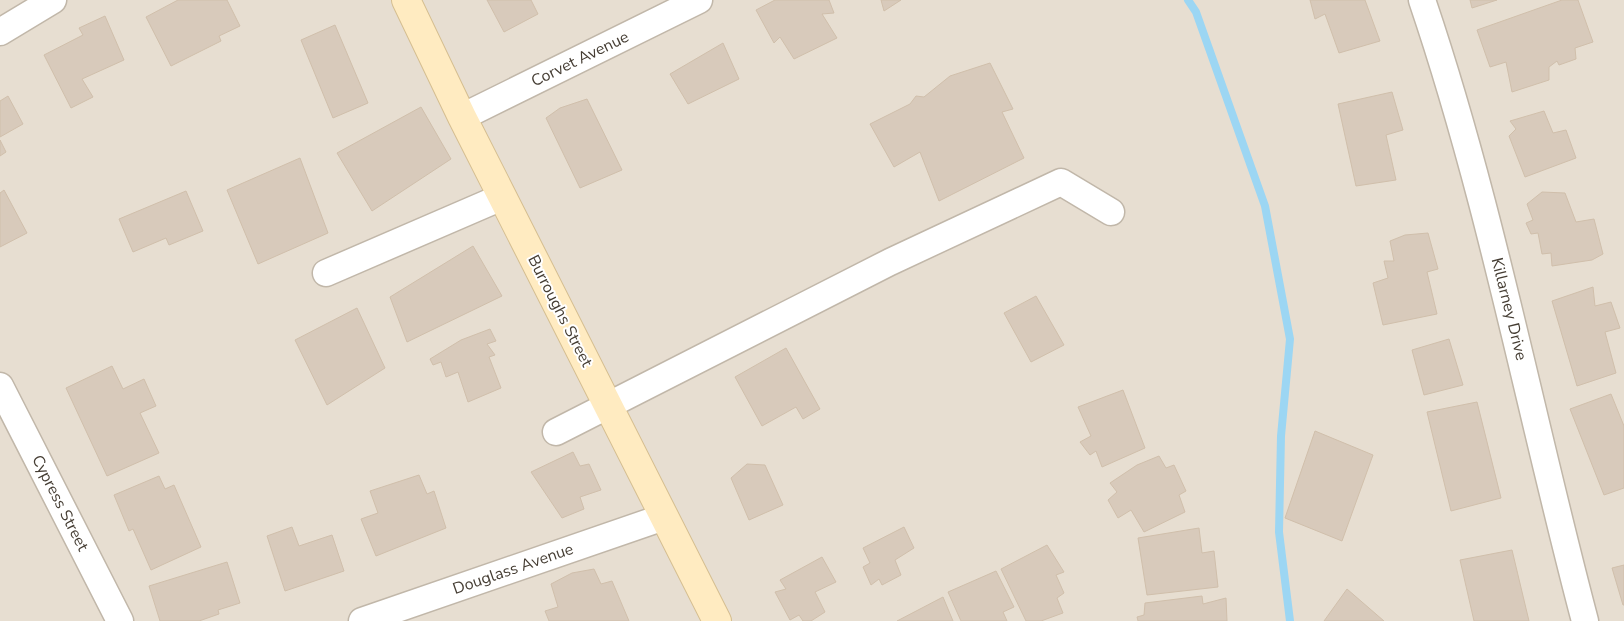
<svg xmlns="http://www.w3.org/2000/svg" width="1624" height="621" viewBox="0 0 1624 621" font-family="'Nunito Sans',sans-serif">
	<style>
		.residential { fill: #e7ded1 }
		.lines { fill: none; stroke-linecap: round; stroke-linejoin: round }
		.stream { stroke: #9cd6f3; stroke-width: 8 }
		.building { fill: #d8cabb; stroke: #d0bfab }
		.street-casing { stroke: #c1b7a9; stroke-width: 29 }
		.secondary-casing { stroke: #d5be90; stroke-width: 30 }
		.street { stroke: #fff; stroke-width: 26 }
		.secondary { stroke: #ffebc1; stroke-width: 28 }
		.labels { text-anchor: middle; dominant-baseline: central; stroke-width: 4; stroke-linejoin: round; paint-order: stroke }
		.street-label { font-size: 16px; fill: #453d33; stroke: #fff }
	</style>
	<rect width="100%" height="100%" fill="#f3ede3"/>
	<path class="residential" d="M0,0h1624v621h-1624z"/>
	<g class="lines">
		<path class="stream" d="M1188,0l8,12 69,194 25,133 -9,97 -2,96 11,89"/>
	</g>
	<path class="building" d="M178,0h49l13,26 -21,10 2,5 -50,25 -25,-49z
		M487,0h44l7,14 -34,18z
		M775,0h54l5,13 -12,1 15,24 -43,21 -14,-22 -6,6 -18,-33z
		M881,0h20l-17,11z
		M1310,0h55l15,41 -41,12 -14,-39 -10,5z
		M1470,0h27l-25,8z
		M1562,0h16l15,42 -18,6 1,11 -17,6 -2,-4 -8,6v13l-37,12 -6,-30 -16,5 -13,-37z
		M105,16l19,44 -42,19 11,18 -22,11 -27,-53 39,-20 -4,-7z
		M335,25l33,78 -35,15 -32,-78z
		M723,43l16,36 -51,25 -18,-30z
		M990,63l23,46 -11,3 22,46 -85,43 -19,-49 -26,15 -24,-43 40,-20 6,-8 8,1 26,-21z
		M1392,92l11,38 -17,5 10,45 -40,6 -18,-82z
		M8,96l15,28 -23,13v-36z
		M587,99l35,71 -42,18 -34,-70 14,-10z
		M421,107l30,52 -79,52 -35,-58z
		M1544,111l9,22 13,-3 10,28 -51,19 -16,-41 7,-7 -6,-8z
		M0,140l6,12 -6,4z
		M300,158l28,75 -70,31 -31,-74z
		M4,190l23,43 -27,14v-54z
		M186,191l17,40 -34,14 -3,-7 -33,14 -14,-33z
		M1542,192l23,1 11,29 18,-3 9,35 -11,6 -40,6 -1,-13 -9,1 -4,-21 -7,1 -5,-11 7,-3 -6,-16z
		M1428,233l10,36 -11,3 10,42 -54,11 -10,-42 15,-5 -4,-17h10l-4,-20 15,-6z
		M473,246l29,50 -95,46 -17,-45z
		M1593,287l2,19 16,-4 9,26 -15,4 11,41 -39,13 -25,-85z
		M1036,296l28,49 -33,17 -27,-49z
		M357,308l28,60 -58,37 -32,-65z
		M490,329l6,12 -9,3 8,11 -6,2 12,31 -33,14 -10,-30 -12,5 -5,-15 -8,3 -3,-6 31,-19z
		M1449,339l14,46 -39,10 -12,-45z
		M786,348l34,61 -17,10 -7,-12 -34,19 -27,-49z
		M112,366l11,23 21,-10 12,27 -16,7 19,40 -52,23 -41,-88z
		M1123,390l22,58 -43,19 -6,-16 -6,4 -10,-13 11,-6 -13,-29z
		M1611,394l13,32v62l-20,7 -34,-86z
		M1477,402l24,96 -50,13 -24,-99z
		M1315,431l58,24 -31,86 -57,-23z
		M573,452l7,14 9,-2 12,26 -21,7 4,12 -22,9 -31,-46z
		M1159,456l7,12 8,-3 12,26 -7,4 6,17 -41,20 -13,-22 -13,8 -10,-18 9,-8 -7,-9 27,-18z
		M747,464l18,1 18,40 -34,15 -18,-42z
		M419,475l8,19 7,-3 12,37 -70,28 -15,-37 17,-6 -8,-22z
		M159,476l6,13 9,-4 27,62 -50,23 -18,-41 -4,2 -15,-36z
		M292,527l7,19 33,-11 12,36 -59,20 -18,-55z
		M904,527l10,21 -19,12 6,15 -19,10 -3,-6 -8,6 -8,-18 7,-4 -7,-15z
		M1199,528l3,25 12,-2 4,36 -71,8 -9,-57z
		M1047,545l17,27 -8,3 8,18 -7,5 6,15 -22,8h-15l-25,-52z
		M1512,550l17,71h-55l-14,-61z
		M822,557l14,25 -21,10 10,20 -14,9h-8l-4,-6 -9,5 -15,-28 11,-3 -6,-9z
		M227,562l13,41 -22,7 1,4 -20,7h-39l-11,-35z
		M1624,565v40h-1l-11,-37z
		M594,569l7,15 11,-3 17,40h-80l-4,-10 13,-4 -7,-23 21,-11z
		M996,571l18,36 -11,5 4,9h-46l-13,-29z
		M1347,589l37,32h-60z
		M1202,596l1,8 23,-6 1,23h-89l-1,-4 7,-2 1,-12z
		M943,597l10,24h-56z"/>
	<g class="lines">
		<g class="street-casing">
			<path id="street" d="M1422,0c69,203 108,414 163,621
				M0,32l53,-32
				M462,117l237,-117
				M326,273l176,-76
				M0,386l120,235
				M556,432l334,-170 171,-80 50,30
				M362,621l302,-104"/>
		</g>
		<g class="secondary-casing">
			<path id="secondary" d="M406,0l56,117 255,504"/>
		</g>
		<use href="#street" class="street"/>
		<use href="#secondary" class="secondary"/>
	</g>
	<g class="labels">
		<g class="street-label">
			<text transform="translate(580 59) rotate(-26)">Corvet Avenue</text>
			<text transform="translate(1509 309) rotate(76)">Killarney Drive</text>
			<text transform="translate(560 311) rotate(63)">Burroughs Street</text>
			<text transform="translate(60 503) rotate(63)">Cypress Street</text>
			<text transform="translate(513 569) rotate(-19)">Douglass Avenue</text>
		</g>
	</g>
</svg>
